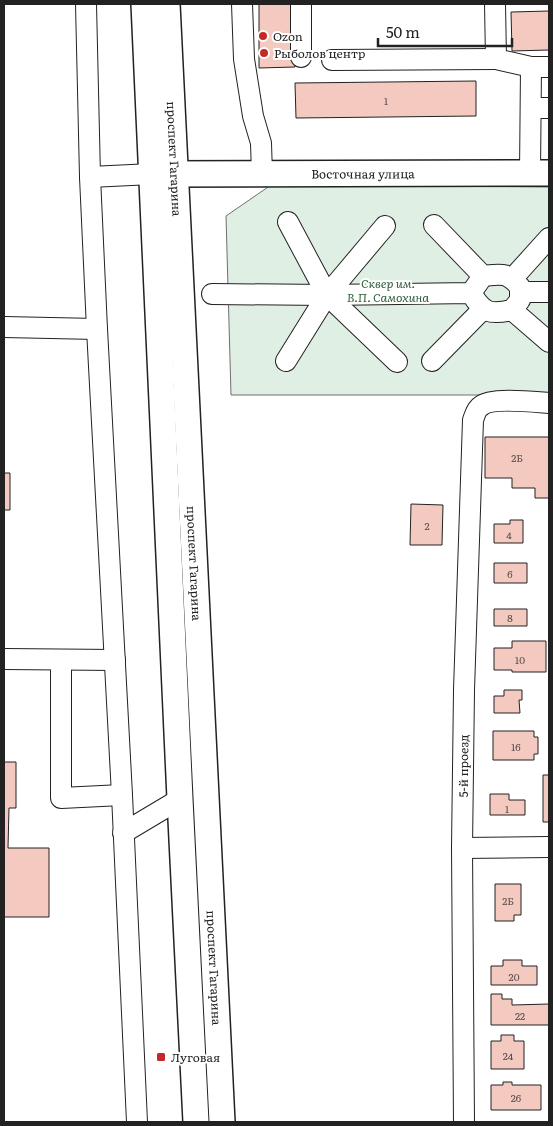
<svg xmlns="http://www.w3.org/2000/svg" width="553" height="1126" viewBox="0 0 553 1126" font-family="Literata,serif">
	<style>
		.green { fill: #e0efe3; stroke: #6f6f6f }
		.building { fill: #f3c9c0; stroke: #222 }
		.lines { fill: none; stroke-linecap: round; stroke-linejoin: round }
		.minor-casing { stroke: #222; stroke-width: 22 }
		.major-casing { stroke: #222; stroke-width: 28 }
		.minor { stroke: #fff; stroke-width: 20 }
		.major { stroke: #fff; stroke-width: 25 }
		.poi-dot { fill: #c62828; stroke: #fff; stroke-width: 2 }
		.labels { text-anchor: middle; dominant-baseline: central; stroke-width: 4; stroke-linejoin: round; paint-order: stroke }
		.number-label { font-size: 10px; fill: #564c4a }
		.poi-label { font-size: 12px; fill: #222; stroke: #fff; text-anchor: start }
		.street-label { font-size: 12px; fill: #222; stroke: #fff }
		.park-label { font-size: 12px; font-style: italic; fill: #2f5e38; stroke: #fff }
	</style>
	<rect width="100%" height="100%" fill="#fff"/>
	<path class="green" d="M271,185l278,2v208h-318l-5,-179z"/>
	<path class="building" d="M259,4h35l1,63 -36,1z
		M549,11v39l-37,1 -1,-39z
		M476,81v35l-180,2 -1,-35z
		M485,437h64v61h-14v-10h-23v-10h-27z
		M4,473h6v37h-6z
		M411,504l32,1 -1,40h-32z
		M510,520h13v23h-29v-19h16z
		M494,563h33v20h-33z
		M494,609h33v17h-33z
		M512,641h34v31h-34v-2h-18v-22h18z
		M504,690h18v10h-3l1,13h-26v-17h10z
		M493,731h41v6h4v17h-4v6h-41z
		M4,762h12v46h-7l-1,40h41v69h-45z
		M543,775h6v47h-6z
		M490,794h19v6h16v15h-35z
		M495,884h26v31h-7v6h-19z
		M503,960h19v6h15v19h-46v-19h12z
		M491,994h11v5h10v6l37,-1v21h-58z
		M501,1035h13v6h10v28h-33v-28h10z
		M503,1082h9v3h29v25h-50v-25h12z"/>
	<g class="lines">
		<g class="minor-casing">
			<g id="minor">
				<path d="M86,4l4,173 7,152 25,466 15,327"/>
				<path d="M242,4l2,55 9,57 8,27 1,31"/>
				<path d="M301,4v53"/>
				<path d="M495,4l1,55 35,8h18"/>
				<path d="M332,60l164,-1"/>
				<path d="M531,108h18"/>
				<path d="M530,173l1,-106"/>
				<path d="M90,177l62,-3"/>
				<path d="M288,222l39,73 70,67"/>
				<path d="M434,225l49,51"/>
				<path d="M513,278l36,-40"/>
				<path d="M520,292h29"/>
				<path d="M212,294l115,1 144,-2c12,20 19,22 41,17l8,-10v-13c-13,-15 -18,-13 -37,-11l-12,17"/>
				<path d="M512,310l37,32"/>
				<path d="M4,327l93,2"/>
				<path d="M286,361l41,-66 58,-69"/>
				<path d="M432,361l51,-52"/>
				<path d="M4,659l111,1"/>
				<path d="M61,660v138l61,-3"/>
				<path d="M123,833l57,-34"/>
				<path d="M462,848l87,-1"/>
				<path id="s1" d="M464,1122l-2,-274 2,-158 9,-270c2,-5 3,-11 8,-14 10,-9 54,-4 68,-3"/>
			</g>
		</g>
		<g class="major-casing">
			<g id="major">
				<path d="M144,4l36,795 16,323"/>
				<path id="s2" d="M167,4l55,1118"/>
				<path id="s3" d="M159,174l390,-1"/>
			</g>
		</g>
		<use href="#minor" class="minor"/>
		<use href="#major" class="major"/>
	</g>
	<g class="poi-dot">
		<circle cx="263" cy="36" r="5"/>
		<circle cx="264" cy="53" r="5"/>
		<rect x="156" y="1052" width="10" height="10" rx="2.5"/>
	</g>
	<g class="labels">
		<g class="number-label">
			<text x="386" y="100">1</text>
			<text x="517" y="457">2Б</text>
			<text x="427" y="525">2</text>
			<text x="509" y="534">4</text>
			<text x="510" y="573">6</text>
			<text x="510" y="617">8</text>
			<text x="520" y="659">10</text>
			<text x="516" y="746">16</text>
			<text x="507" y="808">1</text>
			<text x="508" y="900">2Б</text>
			<text x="514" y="976">20</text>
			<text x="520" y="1015">22</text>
			<text x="508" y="1055">24</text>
			<text x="516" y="1097">26</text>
		</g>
		<g class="poi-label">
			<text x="273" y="36">Ozon</text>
			<text x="274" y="53">Рыболов центр</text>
			<text x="171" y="1057">Луговая</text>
		</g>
		<g class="street-label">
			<text stroke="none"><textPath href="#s2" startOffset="155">проспект Гагарина</textPath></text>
			<text stroke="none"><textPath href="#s3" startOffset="204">Восточная улица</textPath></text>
			<text stroke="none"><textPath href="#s2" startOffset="560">проспект Гагарина</textPath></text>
			<text stroke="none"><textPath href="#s1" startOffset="356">5-й проезд</textPath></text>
			<text stroke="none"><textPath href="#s2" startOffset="965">проспект Гагарина</textPath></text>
		</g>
		<g class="park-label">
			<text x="388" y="283">Сквер им.<tspan x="388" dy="14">В.П. Самохина</tspan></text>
		</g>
	</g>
	<rect width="553" height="1126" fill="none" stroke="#222222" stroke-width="10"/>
	<path d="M378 38v8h134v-8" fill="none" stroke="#222222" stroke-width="2.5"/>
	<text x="386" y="38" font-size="15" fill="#222222" stroke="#ffffff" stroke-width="4" paint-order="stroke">50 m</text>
</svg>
